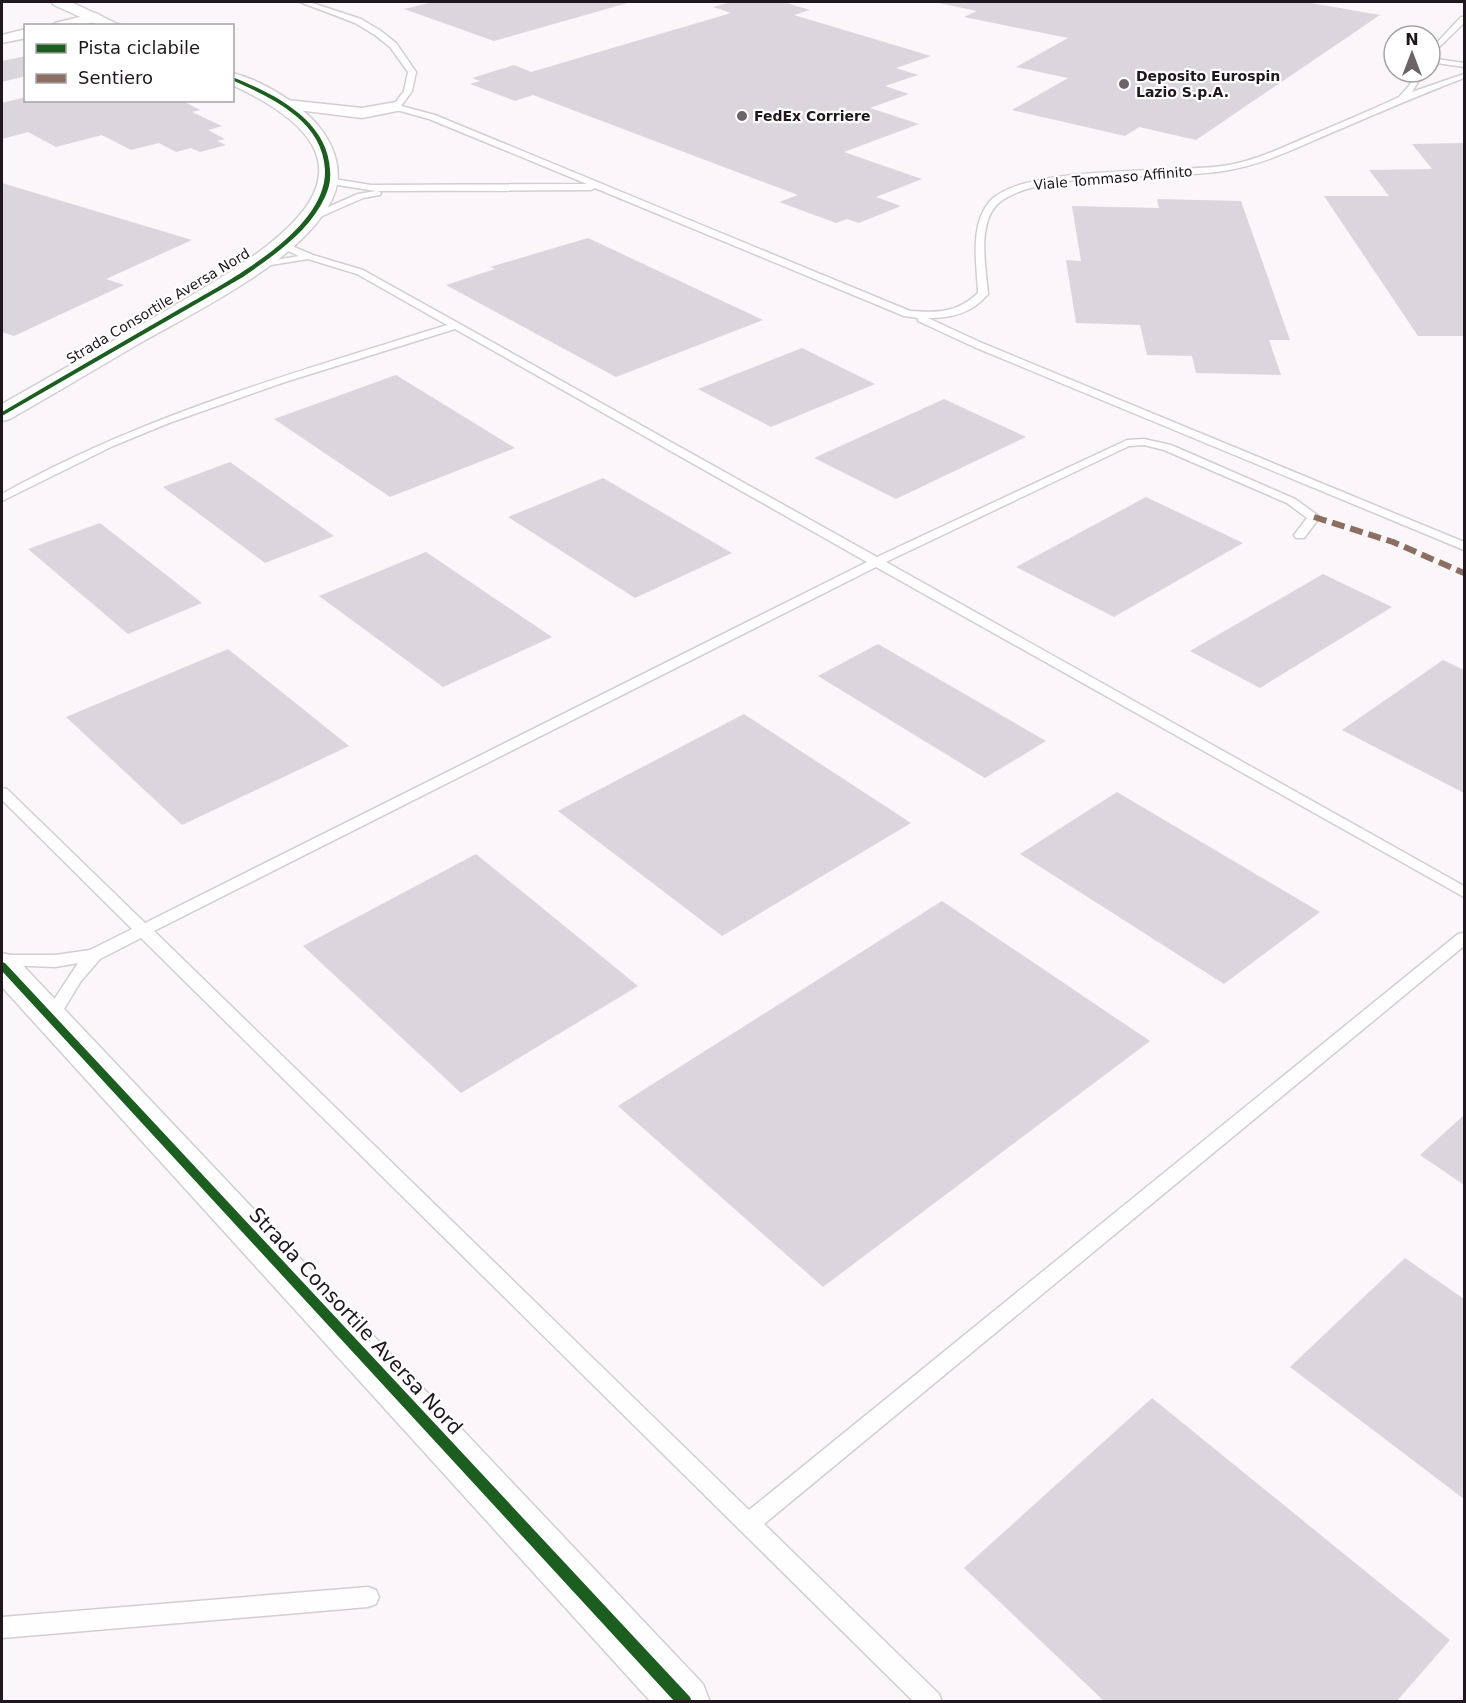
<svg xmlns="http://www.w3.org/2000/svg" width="1466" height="1703" viewBox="0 0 1466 1703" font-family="'DejaVu Sans',sans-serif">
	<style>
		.building { fill: #dbd6dd }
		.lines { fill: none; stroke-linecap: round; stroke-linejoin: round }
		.service-casing { stroke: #d4cdd1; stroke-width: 3 }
		.minor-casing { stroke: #d4cdd1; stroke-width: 3 }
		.tertiary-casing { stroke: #d4cdd1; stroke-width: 3 }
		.service { fill: #fefefe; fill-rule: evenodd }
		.minor { fill: #fefefe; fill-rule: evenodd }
		.tertiary { fill: #fefefe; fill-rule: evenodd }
		.quiet { stroke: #8d6e63; stroke-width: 6; stroke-dasharray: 13 6; stroke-linecap: butt }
		.cycleway-casing { stroke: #fff; stroke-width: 4 }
		.cycleway { fill: #1b5e20; fill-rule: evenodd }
		.poi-dot { fill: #6d646a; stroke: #fff; stroke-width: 2 }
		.labels { text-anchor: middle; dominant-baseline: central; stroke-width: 4.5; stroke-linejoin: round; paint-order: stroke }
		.far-poi-label { font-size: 14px; font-weight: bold; fill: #20161d; stroke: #fff; text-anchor: start }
		.far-street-label { font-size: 14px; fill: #20161d; stroke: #fff }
		.near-street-label { font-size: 20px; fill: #20161d; stroke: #fff }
	</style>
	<rect width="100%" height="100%" fill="#fbf6f9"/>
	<path class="building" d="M433,2h198l-137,39 -90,-32z
		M731,2h52l27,8 -16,5 137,41 -35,12 22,7 -33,11 24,8 -39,14 49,16 -75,28 78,27 -46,18 25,9 -42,17 -12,-4 -11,4 -57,-21 19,-7 -265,-100 -18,6 -45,-17 10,-3 -8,-3 42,-13 17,7 200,-59 -18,-6z
		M934,2h371l75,13 -184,125 -57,-13 -14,9 -113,-26 56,-32 -52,-11 52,-29 -104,-21 13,-6z
		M26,56v20l-24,6v-21z
		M26,97v3h155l19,10 -8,2 30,14 -14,4 17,9 -8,2 9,4 -26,7 -9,-4 -15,4 -17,-9 -28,7 -29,-15 -46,12 -28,-15 -26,7v-36z
		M1464,143v193h-46l-94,-140h65l-20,-26 63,-1 -20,-25z
		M2,183l190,57 -86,39 18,6 -110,51 -12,-4z
		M1157,199l84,2 49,139h-21l12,35 -85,-2 -4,-17 -45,-1 -7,-30 -64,-2 -10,-63 15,1 -9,-55 87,2z
		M588,238l175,82 -147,57 -170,-92 49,-16 -5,-2z
		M802,348l73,36 -104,43 -73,-38z
		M396,375l119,73 -125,49 -116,-78z
		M944,399l82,38 -130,62 -82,-41z
		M230,462l104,74 -69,27 -102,-76z
		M603,478l129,75 -97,45 -127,-81z
		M1146,497l97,46 -129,74 -98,-50z
		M100,523l102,80 -74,31 -100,-85z
		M426,552l126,85 -109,50 -124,-91z
		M1323,574l69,33 -132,81 -70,-37z
		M878,644l168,97 -61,37 -167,-102z
		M228,649l121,97 -167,79 -116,-108z
		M1443,660l21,10v123l-122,-63z
		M744,714l167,109 -189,113 -164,-125z
		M1117,792l203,120 -96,72 -204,-130z
		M476,854l162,132 -177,107 -158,-147z
		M942,901l208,140 -327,246 -205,-181z
		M1464,1115v70l-44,-30z
		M1405,1258l59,41v200l-174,-132z
		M1152,1398l298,242 -54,62h-291l-141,-134z"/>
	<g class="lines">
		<g class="service-casing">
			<path id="service" d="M300,2h9l52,17 20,12 15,12 20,29 -4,19 -11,15 34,9 475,196c27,2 47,2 68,-18 -1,-29 -9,-68 12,-92 33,-36 181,-28 232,-35 30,-4 57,-17 85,-29 31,-13 62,-26 92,-40l10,-11 7,-14h8l-12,20 52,-18v4c-42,16 -84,34 -126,52 -38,16 -74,35 -115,41 -55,9 -183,-1 -223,31 -24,19 -14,66 -12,92 -16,19 -36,24 -60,24l54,25 482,199v8l-490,-203 -56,-26v-3l-14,-2 -309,-128 -4,2 -213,1 3,2 -1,2 -17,3 -52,23h-6v-4l53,-23 18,-3 -51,-8v-4l3,-1 43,7 216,-1 -158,-65 -36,-10 -1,-2 12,-16 4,-19 -18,-25 -15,-12 -20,-12z
				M1461,17h3v6l-34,33v-6z
				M1430,58l34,5v4l-34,-5z
				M282,242l31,13 50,15 514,287 250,-117 17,-1 27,6 124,54 25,18 -16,21h-8l-2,-3 13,-17 -20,-15 -123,-53 -20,-5 -15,1 -243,116 578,324v11l-588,-330 -722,364 595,579 709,-576 6,-1v13l-700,578 175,170 3,8h-28l-773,-764 -41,21 -19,22 -25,41h-12l-2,-4 36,-55 -23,4 -53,-2v-10h53l35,-5 42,-21 -130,-129v-12l5,1 138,134 722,-361 -412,-233 -170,53 -116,41 -56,23 -111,55v-7c141,-79 292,-121 445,-169l-90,-51 -49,-15 -55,9v-4l46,-8 -20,-9 -2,-2z
				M368,1587l8,3 3,7 -3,7 -8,3 -366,31v-21z"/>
		</g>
		<g class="minor-casing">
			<path id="minor" d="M96,13l7,4 -2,3 -22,6h-26l2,-3z
				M26,29v9l-24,5v-8z
				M287,100l75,8 34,-6 8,5 -2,3 -40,8 -81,-10 -2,-3z"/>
		</g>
		<g class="tertiary-casing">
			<path id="tertiary" d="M51,2h20l51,24h-22l-46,-21z
				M232,73c30,7 73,33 91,59 12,17 19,39 12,60 -23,64 -137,118 -195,151 -43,25 -86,51 -130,76l-8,2v-17c56,-32 113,-64 170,-97 100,-59 241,-139 60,-222z
				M2,953l12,3 689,728 7,18h-59l-649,-715z"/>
		</g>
		<use href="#service" class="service"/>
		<use href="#minor" class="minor"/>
		<use href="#tertiary" class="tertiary"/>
		<path class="quiet" d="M1314,517l79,25 71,31"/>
		<g class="cycleway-casing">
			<path id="cycleway" d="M232,77c41,16 96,43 98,93 1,10 -1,18 -5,27 -16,35 -52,59 -82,80l-241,139v-4c57,-34 116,-67 174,-101 46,-27 151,-79 149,-141 -1,-22 -12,-40 -29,-54 -19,-16 -42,-26 -64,-36z
				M2,962l3,1 685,734 2,5h-17l-673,-731z"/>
		</g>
		<use href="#cycleway" class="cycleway"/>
	</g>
	<g class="poi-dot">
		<circle cx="1124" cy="84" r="6"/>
		<circle cx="742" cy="116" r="6"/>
	</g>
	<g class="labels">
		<g class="far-poi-label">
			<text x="1136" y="76">Deposito Eurospin<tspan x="1136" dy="16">Lazio S.p.A.</tspan></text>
			<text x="754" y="116">FedEx Corriere</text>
		</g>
		<g class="far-street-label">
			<text transform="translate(1113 178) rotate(-5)">Viale Tommaso Affinito</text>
			<text transform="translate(158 306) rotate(-31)">Strada Consortile Aversa Nord</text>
		</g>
		<g class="near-street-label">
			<text transform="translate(356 1321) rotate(47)">Strada Consortile Aversa Nord</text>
		</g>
	</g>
	<rect width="1466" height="1703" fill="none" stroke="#20161d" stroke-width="6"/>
	<rect x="24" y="24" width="210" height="78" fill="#ffffff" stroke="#a6a2a5" stroke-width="1.5"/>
	<rect x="36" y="44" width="30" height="9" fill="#1b5e20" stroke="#a6a2a5" stroke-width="1.5"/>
	<text x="78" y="54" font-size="18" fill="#20161d">Pista ciclabile</text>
	<rect x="36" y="74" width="30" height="9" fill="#8d6e63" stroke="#a6a2a5" stroke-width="1.5"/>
	<text x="78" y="84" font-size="18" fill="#20161d">Sentiero</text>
	<g transform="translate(1412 54)"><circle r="28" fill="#ffffff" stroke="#a6a2a5" stroke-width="1.5"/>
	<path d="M0-4.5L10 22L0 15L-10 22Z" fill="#6d646a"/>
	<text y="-9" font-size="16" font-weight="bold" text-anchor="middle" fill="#20161d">N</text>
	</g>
</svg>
